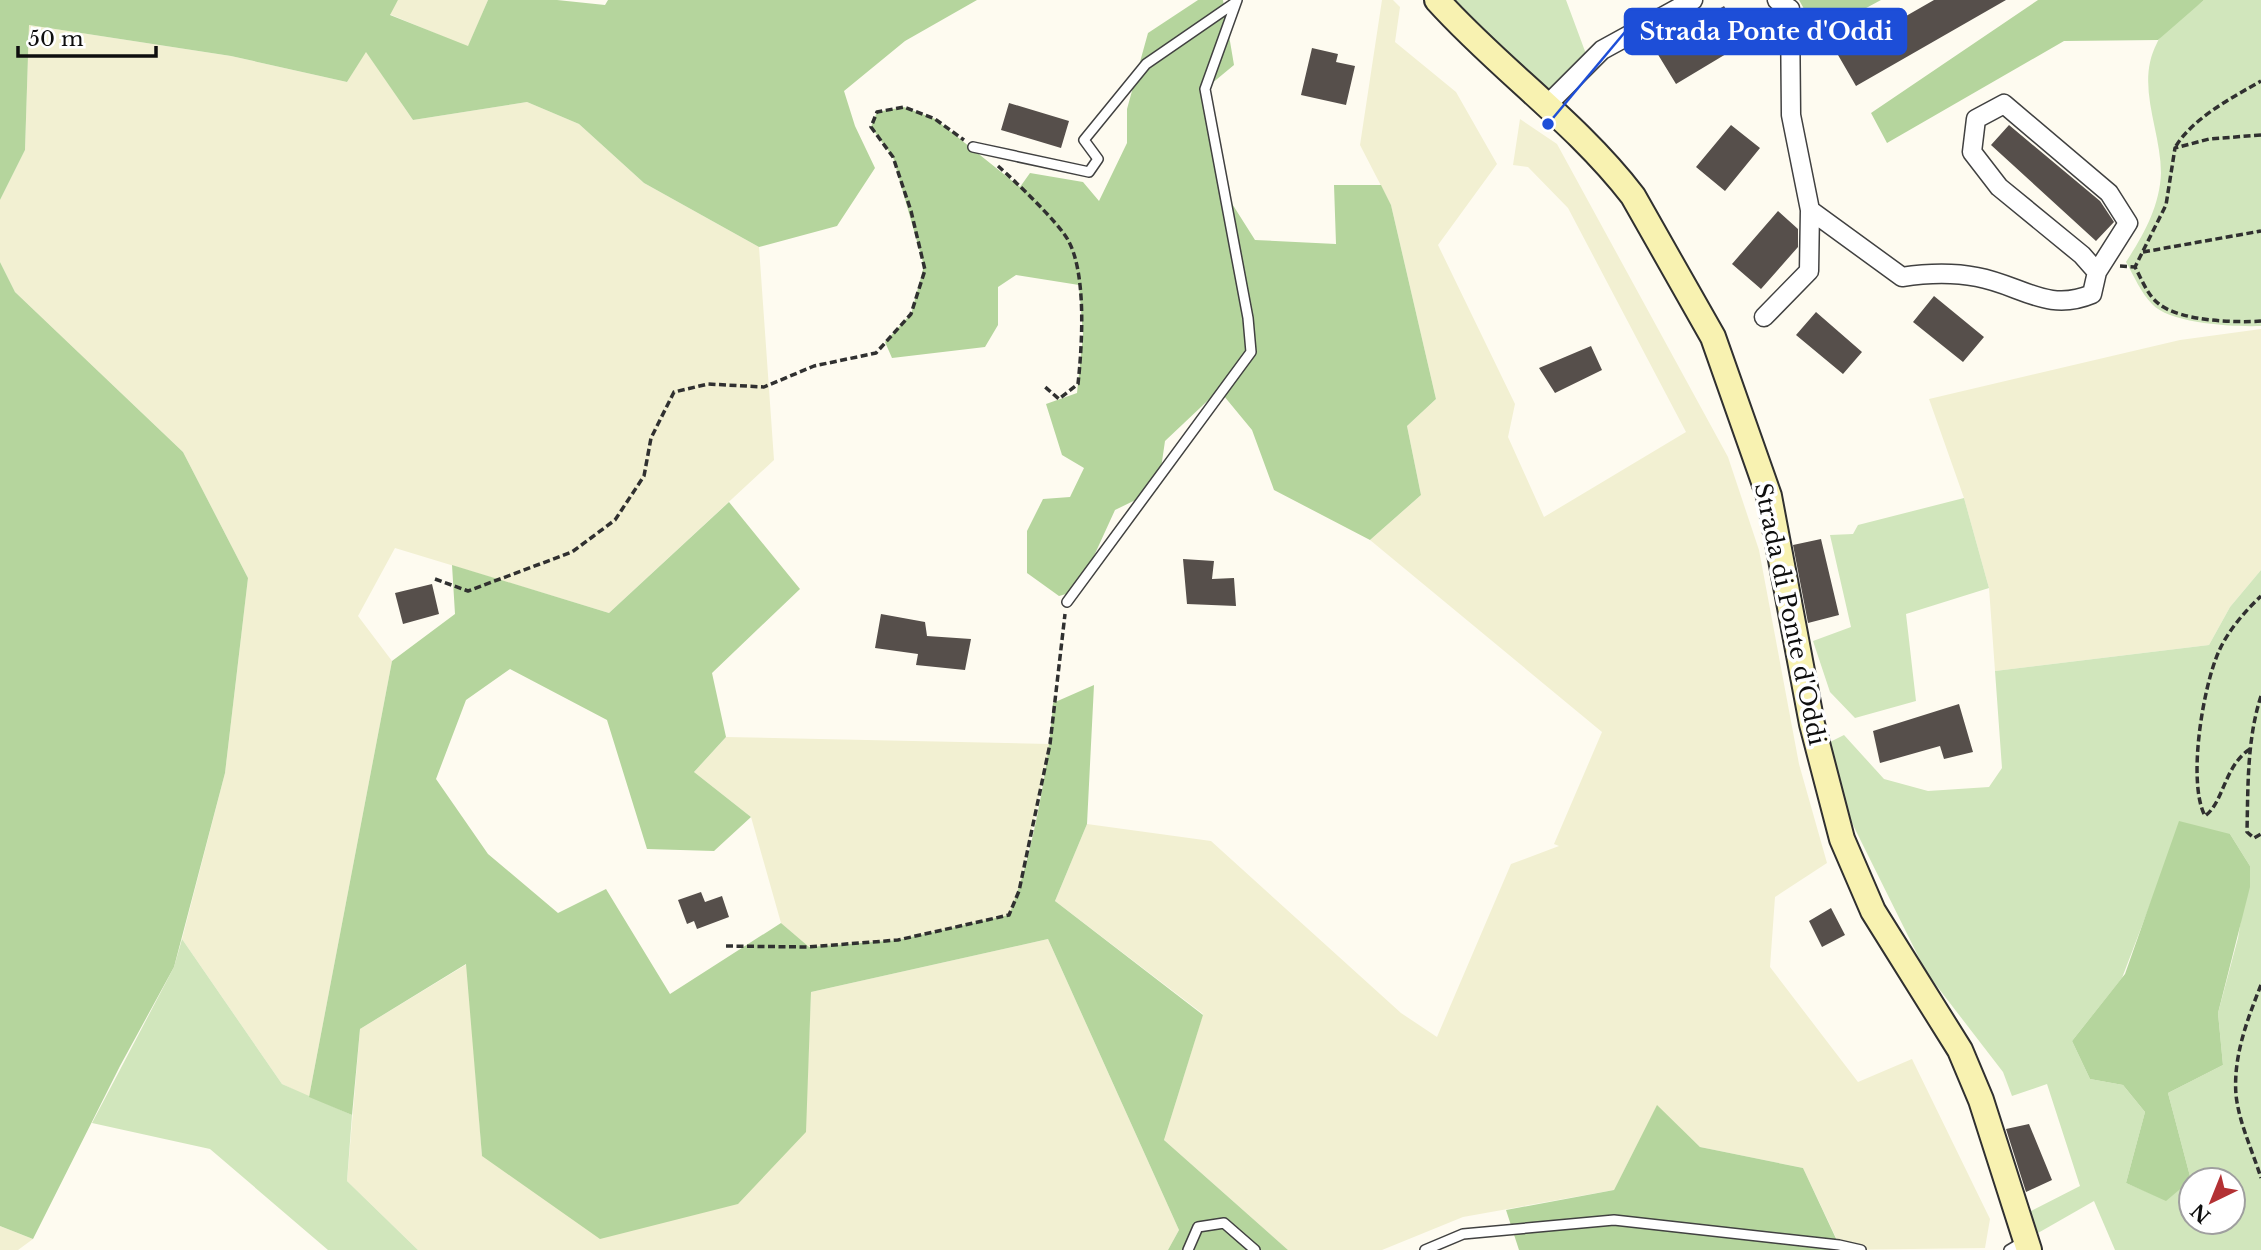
<svg xmlns="http://www.w3.org/2000/svg" width="2261" height="1250" viewBox="0 0 2261 1250" font-family="'Libre Baskerville',serif">
	<style>
		.farmland { fill: #f2f0d2 }
		.green { fill: #d1e6bc; fill-rule: evenodd }
		.forest { fill: #b5d59d }
		.building { fill: #564f4b }
		.lines { fill: none; stroke-linecap: round; stroke-linejoin: round }
		.lane-casing { stroke: #414141; stroke-width: 12 }
		.street-casing { stroke: #414141; stroke-width: 21 }
		.secondary-casing { stroke: #303030; stroke-width: 28 }
		.path { stroke: #303030; stroke-width: 3.5; stroke-dasharray: 7 3.5; stroke-linecap: butt }
		.lane { stroke: #fff; stroke-width: 9 }
		.street { stroke: #fff; stroke-width: 18 }
		.secondary { stroke: #f8f2b1; stroke-width: 24 }
		.labels { text-anchor: middle; dominant-baseline: central; stroke-width: 7; stroke-linejoin: round; paint-order: stroke }
		.street-label { font-size: 23px; fill: #0e0e0e; stroke: #fff }
		.leader { fill: none; stroke: #1d4ed8; stroke-width: 2.5 }
		.callout-dot { fill: #1d4ed8; stroke: #fff; stroke-width: 2.5 }
		.callout { fill: #1d4ed8; stroke: #1d4ed8; stroke-width: 2.5 }
		.callout-label { font-size: 24px; text-anchor: middle; font-weight: bold; fill: #fff }
	</style>
	<rect width="100%" height="100%" fill="#fefbf0"/>
	<path class="farmland" d="M398,0h90l-20,47 -79,-33z
		M1382,0h11l7,7 -5,35 61,50 41,72 -59,81 77,159 -7,33 36,80 142,-85 -118,-224 -40,-41 -15,-2 7,-46 37,25 171,313 31,93 40,214 28,99 -52,34 -5,70 88,115 54,-23 78,160 -5,29 -148,2 2,-6 -36,-76 -103,-21 -43,-41 -43,84 -151,27 -81,33h-94l-124,-110 39,-126 -148,-113 32,-77 124,17 190,172 36,24 74,-173 48,-18 -5,-2 48,-112 -232,-192 51,-45 -14,-69 29,-27 -45,-194 -31,-60z
		M29,25l202,31 116,26 19,-31 47,69 114,-18 52,22 65,59 115,64 15,213 -165,153 -214,-65 -37,68 34,45 -83,436 -27,-13 -100,-145 43,-166 23,-195 -65,-126 -168,-160 -15,-30v-62l25,-50z
		M2261,329v241l-31,37 -21,38 -214,26 -6,-83 -25,-90 -35,-99 251,-59z
		M726,737l324,7 -31,147 -10,24 -111,25 -90,7 -27,-24 -30,-106 -57,-45z
		M1048,939l131,291 -11,20h-750l-71,-69 13,-152 107,-65 15,192 323,-24 6,-140z
		M0,1226l33,13 -15,11h-18z"/>
	<path class="green" d="M1437,0h129l23,62 -42,43z
		M2204,0h57v326c-26,1 -91,-2 -109,-22 -11,-11 -18,-28 -26,-42 17,-26 34,-56 35,-89 0,-44 -26,-88 -4,-130 8,-17 33,-31 47,-43z
		M1964,498l25,90 -83,26 10,87 -61,17 -25,-26 -17,-51 38,-14 -21,-92 23,-1 5,-9z
		M2261,570v680h-146l-21,-49 -56,32 -9,-21 51,-26 -33,-102 -35,12 -9,-24 -77,-100 -75,-151 -23,-78 16,-8 40,44 44,12 61,-4 13,-19 -7,-97 214,-26 21,-38zM2230,834l20,32 -12,72 -20,75 5,52 -55,28 23,87h42v42h-42v-42l-25,20 -40,-17 19,-71 -22,-27 -33,-6 -18,-38 50,-63 34,-89z
		M182,939l100,145 70,31 -5,66 71,69h-90l-118,-101 -118,-26 82,-156z"/>
	<path class="forest" d="M0,0h398l-8,15 78,31 20,-46h69l48,5 3,-5h369l-72,41 -61,50 11,35 20,42 -38,58 -78,21 -115,-64 -65,-59 -52,-22 -114,18 -47,-68 -19,30 -116,-26 -202,-31 -4,125 -25,50z
		M1198,0h25l11,65 -29,24 19,102 31,49 81,4 -2,-59h47l10,20 45,194 -29,27 14,69 -51,45 -96,-50 -22,-60 -33,-40 -54,51 -7,48 -43,21 -27,59 -4,20 -25,7 -32,-23v-42l16,-32 27,-2 14,-29 -22,-13 -16,-51 31,-11 6,-58 -4,-50 -63,-10 -18,12v38l-13,22 -93,11 -7,-16 26,-28 13,-48 -31,-109 -22,-30 6,-15 27,-5 31,12 85,68 10,-14 53,9 16,19 28,-58v-34l21,-76z
		M1799,0h82l-63,34z
		M2038,0h166l-46,40 -94,1 -177,102 -16,-30z
		M0,262l15,30 168,160 65,126 -23,195 -51,194 -54,99 -87,173 -33,-13z
		M729,502l71,87 -88,84 14,64 -32,35 57,45 -37,34 -67,-2 -40,-129 -97,-51 -44,31 -30,79 52,75 70,59 48,-24 64,105 111,-71 28,24 89,-7 111,-25c23,-56 40,-151 44,-212l41,-18 -7,139 -32,77 148,114 -39,125 124,110h-120l11,-20 -131,-291 -237,53 -5,140 -68,72 -138,35 -118,-83 -16,-192 -106,65 -8,86 -43,-18 83,-436 63,-47 -3,-49 157,48z
		M2179,821l51,13 20,32v21l-32,126 5,52 -55,28 23,87 -25,21 -40,-18 19,-71 -22,-27 -33,-6 -18,-38 53,-67z
		M1657,1105l43,42 103,21 36,77 -2,5h-318l-13,-40 108,-20z"/>
	<path class="building" d="M1934,0h72l-150,86 -18,-31z
		M1724,6l22,36 -70,42 -22,-36z
		M1312,48l26,6 -2,8 19,4 -9,39 -45,-10z
		M1009,103l60,18 -8,27 -60,-18z
		M1731,125l29,23 -35,43 -29,-24z
		M2009,125l91,76 14,21 -18,19 -105,-96z
		M1778,211l20,18v18l-37,42 -29,-25z
		M1934,296l50,41 -21,25 -50,-40z
		M1816,312l46,40 -19,22 -47,-39z
		M1591,346l11,24 -47,23 -16,-25z
		M1821,539l18,76 -31,8 -15,-78z
		M1183,559l31,2 -2,18 22,-1 2,28 -49,-2z
		M432,584l7,30 -36,10 -8,-31z
		M881,614l44,8 2,14 44,3 -6,31 -49,-5 2,-11 -43,-6z
		M1959,704l14,48 -29,7 -4,-13 -60,17 -7,-32z
		M701,892l4,10 17,-6 7,21 -32,12 -3,-8 -7,3 -9,-24z
		M1831,908l14,27 -23,12 -13,-26z
		M2029,1124l23,56 -26,12 -20,-63z"/>
	<g class="lines">
		<g class="lane-casing">
			<path id="lane" d="M973,147l116,25 9,-13 -14,-19 62,-76 90,-62
				M1067,602l184,-250 -3,-34 -43,-229 32,-89
				M1188,1250l10,-23 26,-4 31,27
				M1425,1250l38,-16 151,-14 225,25 22,5
				M2009,1250l15,-9"/>
		</g>
		<g class="street-casing">
			<path id="street" d="M1547,105l55,-55 91,-50
				M1810,210l92,67c26,-4 49,-5 75,0 44,8 70,36 115,17l5,-22 -15,-17 -83,-68 -27,-35 4,-33 28,-15 105,89 19,30 -31,49
				M1764,317l45,-46 1,-61 -19,-95 -1,-106 -13,-9"/>
		</g>
		<g class="secondary-casing">
			<path id="secondary" d="M1437,0c62,69 139,122 196,196l80,141 56,159 43,228 30,115 31,72 87,139 21,50 48,150"/>
		</g>
		<path class="path" d="M2261,135l-52,4 -34,9 -9,57 -31,62c7,13 13,29 24,37 21,17 76,19 102,17
			M2176,146c17,-28 57,-49 85,-65
			M998,166c16,14 61,57 70,74 19,34 14,107 10,144l-19,15 -15,-13
			M2143,252l118,-21
			M2120,266l15,1
			M435,579l33,12 104,-39 43,-32 29,-44 7,-38 23,-46 34,-8 56,3 50,-21 62,-13 35,-39 14,-44 -14,-59 -18,-54 -22,-30 6,-15 27,-5 31,12 29,21
			M2261,696c-14,43 -13,90 -14,136l7,6 7,-4
			M2250,749c-26,17 -26,53 -45,67 -18,-34 -2,-130 14,-165 9,-20 26,-40 42,-55
			M726,946l82,1 90,-7 111,-25 10,-24 31,-147 15,-130
			M2261,985c-14,35 -28,72 -25,110 3,28 17,57 25,83"/>
		<use href="#lane" class="lane"/>
		<use href="#street" class="street"/>
		<use href="#secondary" class="secondary"/>
	</g>
	<g class="labels">
		<g class="street-label">
			<text transform="translate(1790 614) rotate(78)">Strada di Ponte d'Oddi</text>
		</g>
	</g>
	<path class="leader" d="M1548 124L1625 32"/>
	<circle class="callout-dot" cx="1548" cy="124" r="7"/>
	<rect class="callout" x="1625" y="9" width="281" height="45" rx="7"/>
	<g class="callout-label">
		<text x="1766" y="40">Strada Ponte d'Oddi</text>
	</g>
	<g transform="translate(2212 1201) rotate(223)"><circle r="33" fill="#ffffff" stroke="#9f9f9f" stroke-width="2"/>
	<path d="M0-5L12 26L0 18L-12 26Z" fill="#b33134"/>
	<text y="-10" font-size="19" font-weight="bold" text-anchor="middle" fill="#0e0e0e">N</text>
	</g>
	<path d="M18 46v10h138v-10" fill="none" stroke="#0e0e0e" stroke-width="3.5"/>
	<text x="28" y="46" font-size="21" fill="#0e0e0e" stroke="#ffffff" stroke-width="5" paint-order="stroke">50 m</text>
</svg>
